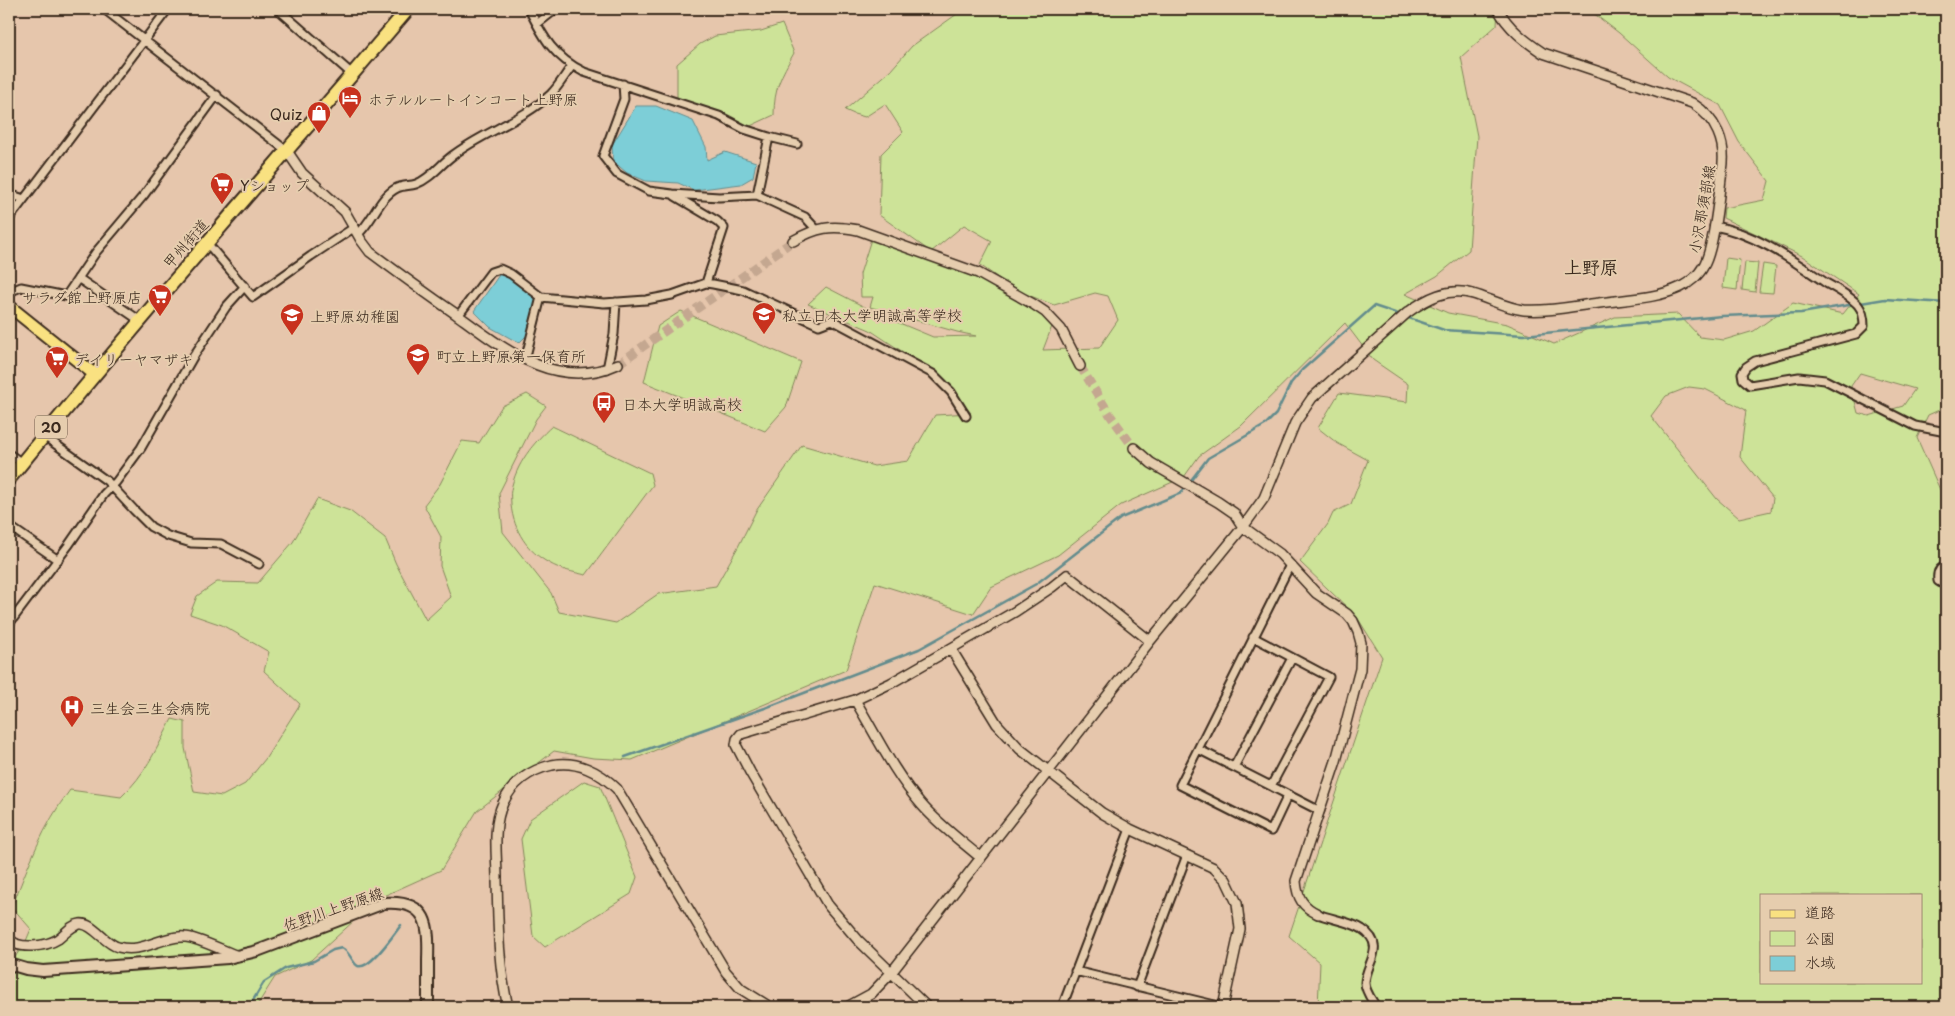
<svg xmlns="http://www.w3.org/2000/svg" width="1955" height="1016" viewBox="0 0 1955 1016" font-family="'Playpen Sans','Klee One',sans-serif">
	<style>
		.green { fill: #cde398; stroke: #84865b; fill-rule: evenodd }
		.water { fill: #7dced7; stroke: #638c8d }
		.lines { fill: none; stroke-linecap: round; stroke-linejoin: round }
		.stream { stroke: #638c8d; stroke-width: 2.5 }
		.tertiary-tunnel { stroke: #c4a790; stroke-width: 9; stroke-dasharray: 9 4.5; stroke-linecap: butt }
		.minor-casing { stroke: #3b2a1e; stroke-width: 11 }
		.tertiary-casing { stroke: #3b2a1e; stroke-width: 12 }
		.secondary-casing { stroke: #3b2a1e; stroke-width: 14 }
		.primary-casing { stroke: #3b2a1e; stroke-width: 15 }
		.trunk-casing { stroke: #3b2a1e; stroke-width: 16 }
		.minor { stroke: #e6cdae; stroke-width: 7 }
		.tertiary { stroke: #e6cdae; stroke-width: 9 }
		.secondary { stroke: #e6cdae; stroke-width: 10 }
		.primary { stroke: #f9e181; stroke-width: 11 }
		.trunk { stroke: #f9e181; stroke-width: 12 }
		.labels { text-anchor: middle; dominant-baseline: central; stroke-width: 4; stroke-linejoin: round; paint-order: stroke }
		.shield { fill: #e6cdae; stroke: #6e5b49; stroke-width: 1 }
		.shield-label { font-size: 14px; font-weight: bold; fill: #3b2a1e }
		.poi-label { font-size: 15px; fill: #3b2a1e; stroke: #e6cdae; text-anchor: start }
		.street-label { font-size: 15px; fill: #3b2a1e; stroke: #e6cdae }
		.quarter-label { font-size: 18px; font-weight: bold; fill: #3b2a1e; stroke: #e6cdae }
	</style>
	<rect width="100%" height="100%" fill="#e6c6ac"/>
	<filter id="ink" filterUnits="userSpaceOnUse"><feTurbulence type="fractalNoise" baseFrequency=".02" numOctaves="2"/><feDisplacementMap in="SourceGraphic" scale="10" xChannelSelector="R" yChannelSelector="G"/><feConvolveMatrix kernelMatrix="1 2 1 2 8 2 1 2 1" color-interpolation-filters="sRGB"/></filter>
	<g filter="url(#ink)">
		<path class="green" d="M964,9h534l-1,16 -36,32 16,79 -8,114 -32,26 -32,18 43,19 59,11 47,20 61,-27 63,-3 22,23 24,3 30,-9 39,-28 50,11 16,-20 -57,-38 -79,-38 1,-10 40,-8 5,-19 -30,-39 -19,-37 -52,-28 -49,-44 -31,-24h358v398l-18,8 -11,23 24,54 5,3v512h-628l2,-44 -31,-27 93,-279 -25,-40 -57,-55 28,-38 5,-11 18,-9 17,-44 -31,-17 -19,-15 21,-35 68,9 1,-18 -35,-24 -28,-37 -104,103 -42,30 -15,21 -63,28 -63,50 -67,32 -18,27 -98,-31 -29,87 -214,90 -39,-2 -39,-7 -77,60 -36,59 -62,28 -68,62 -36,17 -19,30h-247v-41l17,-25 5,-12 -19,-22c16,-41 31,-82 58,-117l51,7c24,-22 36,-49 51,-78l13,3v26l9,44 28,4 23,-12 21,-26 34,-54 -36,-33 5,-19 -47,-27 -32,-11 7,-18 20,-14 41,1 35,-41 24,-43 33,12 35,27 11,26 30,56 25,-23 -11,-31 1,-29 -17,-32 16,-21 22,-43 17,2 23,-37 25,-12 19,12 -10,13 -37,74 4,39 48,61 8,19 57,11 42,-29 58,-8 22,-39 18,-36 46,-66 72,21 34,-5 27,-46 36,-2 -32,-37 -69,-46 -62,-26 18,-17 54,28 53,22 43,-1 -19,-4 -87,-25 3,-10h-12l-1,-23 12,-38 106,37 76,48 -11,29 56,-2 19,-28 -10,-24 -13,-3 -41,12 -39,-15 -35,-25 12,-24 -28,-16 -33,27 -52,-37 2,-61 22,-22 -18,-28 -20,13 -11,-3 -9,-4 45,-39 22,-25zM1860,373l55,16 -12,17 -34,10 -11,-3 -7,-27zM1689,387l16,2 41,21 -6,47 33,41 -2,13 -32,7 -22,-19 -66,-83 15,-20zM1761,895h160v87h-160z
			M782,24l12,29c-13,23 -20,35 -20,62l-30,14 -67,-27v-38l23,-20 15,-8 46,-5z
			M1726,258l14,2 -3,30 -14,-2z
			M1745,262l13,1 -3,29 -13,-2z
			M1763,264l13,2 -3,27 -14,-1z
			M681,311l120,51 -15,45 -21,24 -121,-49 14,-56z
			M552,426l98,47 3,12 -67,90c-13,-3 -25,-5 -37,-12 -22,-12 -35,-32 -38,-58 0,-5 -1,-11 0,-15 5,-26 22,-47 41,-64z
			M584,781l16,5 37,91 -6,17 -86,53 -12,-11 -12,-97 9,-20z"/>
		<path class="water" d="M636,106h20l37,15 13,26 1,13 18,-8 31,10 -3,15 -12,7 -47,6 -16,-7 -32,-2 -19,-8 -14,-12 -1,-16z
			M499,275l20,2 18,21 -6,33 -12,12 -29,-16 -16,-16z"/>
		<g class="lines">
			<path class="stream" d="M1406,317l38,13 80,5 198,-19 79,-3 84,-14 61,4
				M625,757l140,-49 154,-59 117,-65 85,-66 60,-25 27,-35 57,-33 11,-11 15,-31 11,-13 72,-64 27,9
				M249,1007l15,-25 22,-14 28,-7 19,-11 9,-2c8,4 11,16 16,18 12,4 36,-32 43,-41"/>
			<path class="tertiary-tunnel" d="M618,364l175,-123
				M1080,366l30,49 24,33"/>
			<g class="minor-casing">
				<path id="minor" d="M104,9l183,142
					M278,9l74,65
					M529,9c15,30 25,48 55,63l135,44 25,13 25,8 28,7
					M537,24l19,-15
					M623,84l1,15 -21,57 14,18 32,17 23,3 47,3 38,-2 48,22 11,12
					M9,194l15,5
					M757,195l12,-58
					M675,196l42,25 7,7 -18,55
					M9,219l159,-210
					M1714,226c41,7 78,34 112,57 11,6 24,13 32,22 5,6 6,13 6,21l-8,8 -101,27 -9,6 -4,6 1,6 7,6 49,-8 26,3 90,46 31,6
					M358,234c15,-13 21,-37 39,-46 6,-3 13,-2 19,-4 14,-5 24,-19 36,-28 31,-24 70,-35 99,-62 8,-8 14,-19 21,-28
					M207,243l46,54 58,-41 44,-29
					M78,278l61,42
					M9,292l12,-5 45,9 30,-44 48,-57 73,-100
					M458,316l33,-44 9,-3 11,5 30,23 63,6 42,-3 26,-5 34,-12 7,1 30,6 76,35 13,-5 101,54 18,18 15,24
					M525,360l16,-63
					M607,369l7,-35 2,-32
					M44,436l63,45 27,29 17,17 17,9 23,7 30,1 38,20
					M9,454l13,9
					M9,526l49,34
					M1946,566c-8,2 -9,8 -8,15l8,5
					M9,624l59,-78 36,-52 12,-12 25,-34 52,-91 33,-50 19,-21
					M1253,637l76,40 -58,109
					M1198,749l122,62
					M1234,767l58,-109
					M1288,795l-17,36 -91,-46 110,-220
					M1318,914c12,5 34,8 44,15 26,17 3,35 3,54 0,8 7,17 11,24
					M1075,971l148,36
					M1137,987l50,-132
					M1062,1007l68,-178"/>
			</g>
			<g class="tertiary-casing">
				<path id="tertiary" d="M287,151l15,22 43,39 16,28 9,12c28,21 57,42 86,62 48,35 100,78 162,50
					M793,241c24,-14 38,-16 65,-11l120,43 55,31 12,8 16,17 19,37
					M1134,448l17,15 67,39 16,11 9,14 37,27 36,39 31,21 6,7 5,11 3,11 -1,26 -24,92 -40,120c1,17 7,26 22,33
					M951,649l46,75 23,25 82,64 28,16 84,39 12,12 11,23 3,26 -17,78
					M855,700c21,35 39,73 66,104 18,21 39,36 60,54
					M9,938c8,13 38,8 49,1 7,-5 13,-14 22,-15 12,-2 25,20 38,23 25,7 43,-12 67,-10 11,0 41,15 53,19
					M508,1007c-10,-42 -10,-85 -11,-128 0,-25 -5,-52 6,-76 9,-20 27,-33 49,-38 25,-5 48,7 65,24l109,183 15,17 29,18
					M847,1007l24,-13 20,-21 259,-332 93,-114 21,-29 31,-75 17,-25 95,-85c20,-15 41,-26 66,-19 17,5 33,14 51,16 24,2 51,-4 75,-7 27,-4 57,-4 82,-16 8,-4 18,-12 22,-20 11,-17 16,-74 19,-96 5,-28 -6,-53 -30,-68l-149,-50c-18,-12 -35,-25 -45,-44
					M927,1007l-69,-67 -30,-35 -78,-133 -14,-27 1,-6 4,-5 7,-2 107,-32 36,-17 125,-72 36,-24 15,-12 83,66"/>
			</g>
			<g class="secondary-casing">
				<path id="secondary" d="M9,964l17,5 17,2 185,-13 29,-7 127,-48c45,-3 45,22 44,58 0,15 0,31 0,46"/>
			</g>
			<g class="primary-casing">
				<path id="primary" d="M9,306l85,68"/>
			</g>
			<g class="trunk-casing">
				<path id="trunk" d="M9,479c129,-160 266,-313 399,-470"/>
			</g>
			<use href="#minor" class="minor"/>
			<use href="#tertiary" class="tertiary"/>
			<use href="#secondary" class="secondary"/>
			<use href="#primary" class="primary"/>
			<use href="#trunk" class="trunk"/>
		</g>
	</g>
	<defs>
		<g id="hotel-pin" transform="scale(1.25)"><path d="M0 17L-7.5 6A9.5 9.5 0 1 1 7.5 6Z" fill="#c8321e" stroke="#e6cdae"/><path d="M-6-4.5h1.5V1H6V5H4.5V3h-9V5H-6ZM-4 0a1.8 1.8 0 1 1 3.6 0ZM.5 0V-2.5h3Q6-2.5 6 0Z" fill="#fff"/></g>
		<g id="shop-pin" transform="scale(1.25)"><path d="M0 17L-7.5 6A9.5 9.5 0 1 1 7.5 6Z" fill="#c8321e" stroke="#e6cdae"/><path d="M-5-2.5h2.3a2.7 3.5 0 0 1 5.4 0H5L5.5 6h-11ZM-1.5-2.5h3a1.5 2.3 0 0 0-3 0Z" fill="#fff"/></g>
		<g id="supermarket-pin" transform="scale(1.25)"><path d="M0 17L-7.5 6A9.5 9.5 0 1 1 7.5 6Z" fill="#c8321e" stroke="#e6cdae"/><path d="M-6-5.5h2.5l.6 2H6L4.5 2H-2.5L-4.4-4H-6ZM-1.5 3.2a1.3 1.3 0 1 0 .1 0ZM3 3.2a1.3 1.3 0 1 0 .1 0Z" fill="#fff"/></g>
		<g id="school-pin" transform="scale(1.25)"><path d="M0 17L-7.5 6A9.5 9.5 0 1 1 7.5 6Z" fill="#c8321e" stroke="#e6cdae"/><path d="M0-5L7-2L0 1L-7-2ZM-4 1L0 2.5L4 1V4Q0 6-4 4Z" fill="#fff"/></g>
		<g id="bus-pin" transform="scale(1.25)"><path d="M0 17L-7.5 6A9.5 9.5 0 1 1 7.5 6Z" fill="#c8321e" stroke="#e6cdae"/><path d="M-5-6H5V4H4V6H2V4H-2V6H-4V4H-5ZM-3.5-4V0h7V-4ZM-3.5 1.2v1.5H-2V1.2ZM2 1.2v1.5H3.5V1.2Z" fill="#fff"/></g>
		<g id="hospital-pin" transform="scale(1.25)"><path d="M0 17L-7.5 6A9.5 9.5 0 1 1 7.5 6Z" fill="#c8321e" stroke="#e6cdae"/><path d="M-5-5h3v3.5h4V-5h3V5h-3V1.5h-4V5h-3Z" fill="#fff"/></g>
	</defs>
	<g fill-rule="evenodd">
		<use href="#hotel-pin" x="350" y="98"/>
		<use href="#shop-pin" x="319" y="113"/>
		<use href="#supermarket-pin" x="222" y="184"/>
		<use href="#supermarket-pin" x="160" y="296"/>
		<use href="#school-pin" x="764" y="314"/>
		<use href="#school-pin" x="292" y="315"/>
		<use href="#school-pin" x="418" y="355"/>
		<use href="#supermarket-pin" x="57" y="358"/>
		<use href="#bus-pin" x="604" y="403"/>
		<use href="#hospital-pin" x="72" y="707"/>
	</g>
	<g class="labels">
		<rect class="shield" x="35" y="415.5" width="32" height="23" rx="4"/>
		<g class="shield-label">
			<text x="51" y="427">20</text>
		</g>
		<g class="poi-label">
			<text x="368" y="98">ホテルルートインコート上野原</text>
			<text x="302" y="113" text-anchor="end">Quiz</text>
			<text x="240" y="184">Yショップ</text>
			<text x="142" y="296" text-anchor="end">サラダ館上野原店</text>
			<text x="782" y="314">私立日本大学明誠高等学校</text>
			<text x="310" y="315">上野原幼稚園</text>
			<text x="436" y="355">町立上野原第一保育所</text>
			<text x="74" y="358">デイリーヤマザキ</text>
			<text x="622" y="403">日本大学明誠高校</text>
			<text x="90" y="707">三生会三生会病院</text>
		</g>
		<g class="street-label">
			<text transform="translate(1701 209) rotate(-80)">小沢那須部線</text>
			<text transform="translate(185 243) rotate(-49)">甲州街道</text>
			<text transform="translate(333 908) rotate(-19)">佐野川上野原線</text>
		</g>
		<g class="quarter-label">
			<text x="1591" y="266">上野原</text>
		</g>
	</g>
	<rect width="1955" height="1016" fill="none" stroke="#e6cdae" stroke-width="30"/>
	<rect x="15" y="15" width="1925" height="986" fill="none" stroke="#3b2a1e" stroke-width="2" filter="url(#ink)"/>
	<rect x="1760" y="894" width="162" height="90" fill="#e6cdae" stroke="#a28c74"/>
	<rect x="1770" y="910" width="25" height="8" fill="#f9e181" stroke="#a28c74"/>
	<text x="1805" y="918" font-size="15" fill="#3b2a1e">道路</text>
	<rect x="1770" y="931" width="25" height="15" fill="#cde398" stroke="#a28c74"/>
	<text x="1805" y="944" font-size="15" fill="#3b2a1e">公園</text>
	<rect x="1770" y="956" width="25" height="15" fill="#7dced7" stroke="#a28c74"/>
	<text x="1805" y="968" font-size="15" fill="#3b2a1e">水域</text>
</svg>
